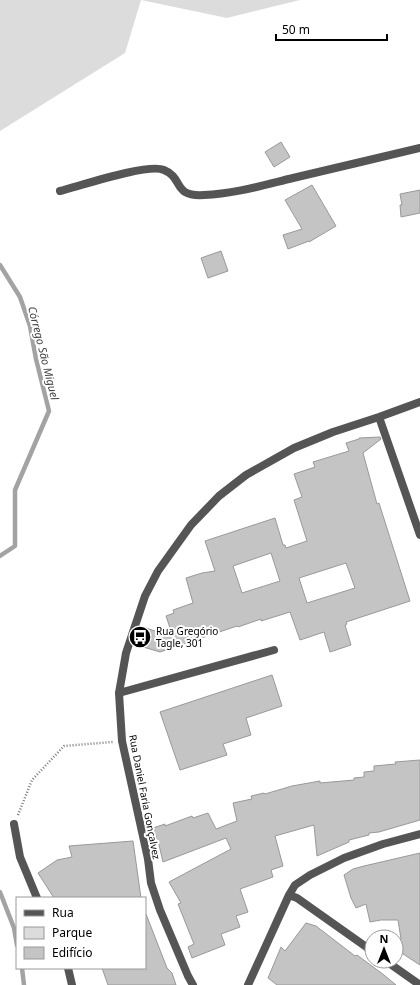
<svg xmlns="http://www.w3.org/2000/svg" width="420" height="985" viewBox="0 0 420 985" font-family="'Noto Sans',sans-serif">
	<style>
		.green { fill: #dcdcdc }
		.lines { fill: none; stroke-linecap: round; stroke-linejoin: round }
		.stream { stroke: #a3a3a3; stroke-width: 4.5 }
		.building { fill: #c4c4c4; stroke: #999; fill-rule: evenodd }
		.path { stroke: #777; stroke-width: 2.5; stroke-dasharray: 1 2; stroke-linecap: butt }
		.minor { stroke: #555; stroke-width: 8 }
		.labels { text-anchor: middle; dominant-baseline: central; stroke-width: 4; stroke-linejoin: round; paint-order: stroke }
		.poi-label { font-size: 10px; fill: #000; stroke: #fff; text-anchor: start }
		.street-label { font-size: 10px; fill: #000; stroke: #fff }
		.water-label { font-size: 11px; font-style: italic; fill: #444; stroke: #fff }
	</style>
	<rect width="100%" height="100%" fill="#fff"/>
	<path class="green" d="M0,0h300l-73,18 -86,-18 -16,53 -125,78z"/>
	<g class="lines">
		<path class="stream" d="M0,265l20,32 10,29 6,33 13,52 -34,79v56l-15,10
			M0,892l14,36 3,17
			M22,968l2,17"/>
	</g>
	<path class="building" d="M281,142l9,15 -16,10 -9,-15z
		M312,185l24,41 -27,16v-1l-21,8 -5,-14 19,-6 -17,-29z
		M420,190v23l-19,4 -1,-12h2l-2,-11z
		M221,251l7,20 -20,7 -7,-20z
		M380,437l1,2 -18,14 14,51 2,-1 31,98 -64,21 1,2 -2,1 6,20 -21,7 -6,-20 -24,8 -10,-28 -29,9v-2l-23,8 -1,-1 -77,26 -20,-6 6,-18 27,9 -7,-21 8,-3 -1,-3 20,-7 -7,-25 16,-5 13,-2 -10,-30 70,-23 8,27h2l1,3 21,-7 -13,-41 8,-3 -8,-23 21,-7 -2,-5 36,-11 -3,-8 13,-4v-1zM271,553l9,28 -38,12 -9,-27zM346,563l9,25 -48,15 -8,-25z
		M272,675l10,31 -36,12 5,17 -28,9 4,11 -47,15 -20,-58z
		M420,760v60l-41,12 -10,1v2l-20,5v2l-32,14 -3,-31 -39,11 8,30 -12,4 2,7 -33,12 8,23 -12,4 4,11 -19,7 4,11 -33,13 -4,-11 6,-3 -16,-40 3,-1 -12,-21 62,-33 -5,-11 -63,24 -4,-17 -6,-17 12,-4v2l27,-10 1,2 15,-5 8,16 21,-8 -4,-18 19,-4 -1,-3 13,-3 1,1 27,-8 28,-5v2l34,-3v-2l10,-1v-5l10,-1v-5l22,-2 -1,-2z
		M133,841l8,57h-87l-16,-25 19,-13 15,-3 -3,-11z
		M420,853v112l-17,-11 -4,-14 2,-1 -3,-19h-17l-11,2 -4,-18 -10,4 -5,-10 -7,-23 9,-6 11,-3z
		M145,914h1l21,54 5,5 4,12h-68l-6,-17h43z
		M306,923l10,3 39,30 2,-1 27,20 12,10h-119l-9,-7 13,-31 4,4z"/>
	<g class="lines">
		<path class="path" d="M18,815l14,-35 32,-34 49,-4"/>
		<path class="minor" d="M60,191c20,-5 88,-28 104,-21 20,8 8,27 40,25 30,-1 60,-10 89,-17 42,-10 85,-20 127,-30
			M379,417l41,118
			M119,693l155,-43
			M14,824l6,33 17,41
			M289,895l8,3 75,53
			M386,961l34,24
			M68,968l4,17
			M193,985l-5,-9 -28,-66 -9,-27 -3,-24 -26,-118 -3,-48 7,-40 19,-57 13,-25 33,-46 28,-29 27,-21 48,-27 39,-16 46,-15 41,-15
			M248,985l41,-90 6,-10 15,-10 34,-17 39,-14 37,-10"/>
	</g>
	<defs>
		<g id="bus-disc" transform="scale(1.15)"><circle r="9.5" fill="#000" stroke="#fff"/><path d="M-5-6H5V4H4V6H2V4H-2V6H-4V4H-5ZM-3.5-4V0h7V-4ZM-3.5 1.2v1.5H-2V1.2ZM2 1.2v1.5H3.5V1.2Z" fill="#fff"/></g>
	</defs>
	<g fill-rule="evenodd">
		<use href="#bus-disc" x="140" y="637"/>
	</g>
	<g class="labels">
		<g class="poi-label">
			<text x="156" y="631">Rua Gregório<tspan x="156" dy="12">Tagle, 301</tspan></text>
		</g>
		<g class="street-label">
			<text transform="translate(145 797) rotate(79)">Rua Daniel Faria Gonçalvez</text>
		</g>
		<g class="water-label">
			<text transform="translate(44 353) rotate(76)">Córrego São Miguel</text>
		</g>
	</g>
	<rect x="16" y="897" width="130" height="72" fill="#ffffff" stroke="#999999"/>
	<rect x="24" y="910" width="20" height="6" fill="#555555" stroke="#999999"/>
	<text x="52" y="917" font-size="12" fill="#000000">Rua</text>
	<rect x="24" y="927" width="20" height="12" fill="#dcdcdc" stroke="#999999"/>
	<text x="52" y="937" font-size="12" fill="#000000">Parque</text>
	<rect x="24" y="947" width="20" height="12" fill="#c4c4c4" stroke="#999999"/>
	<text x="52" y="957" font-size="12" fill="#000000">Edifício</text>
	<g transform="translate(384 949)"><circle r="19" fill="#ffffff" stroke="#999999"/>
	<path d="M0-3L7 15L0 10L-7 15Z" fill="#000000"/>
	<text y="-6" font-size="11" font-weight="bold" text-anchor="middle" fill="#000000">N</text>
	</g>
	<path d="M276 34v6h111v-6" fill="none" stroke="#000000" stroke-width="2"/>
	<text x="282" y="34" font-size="12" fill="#000000" stroke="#ffffff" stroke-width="3" paint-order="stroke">50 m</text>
</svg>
